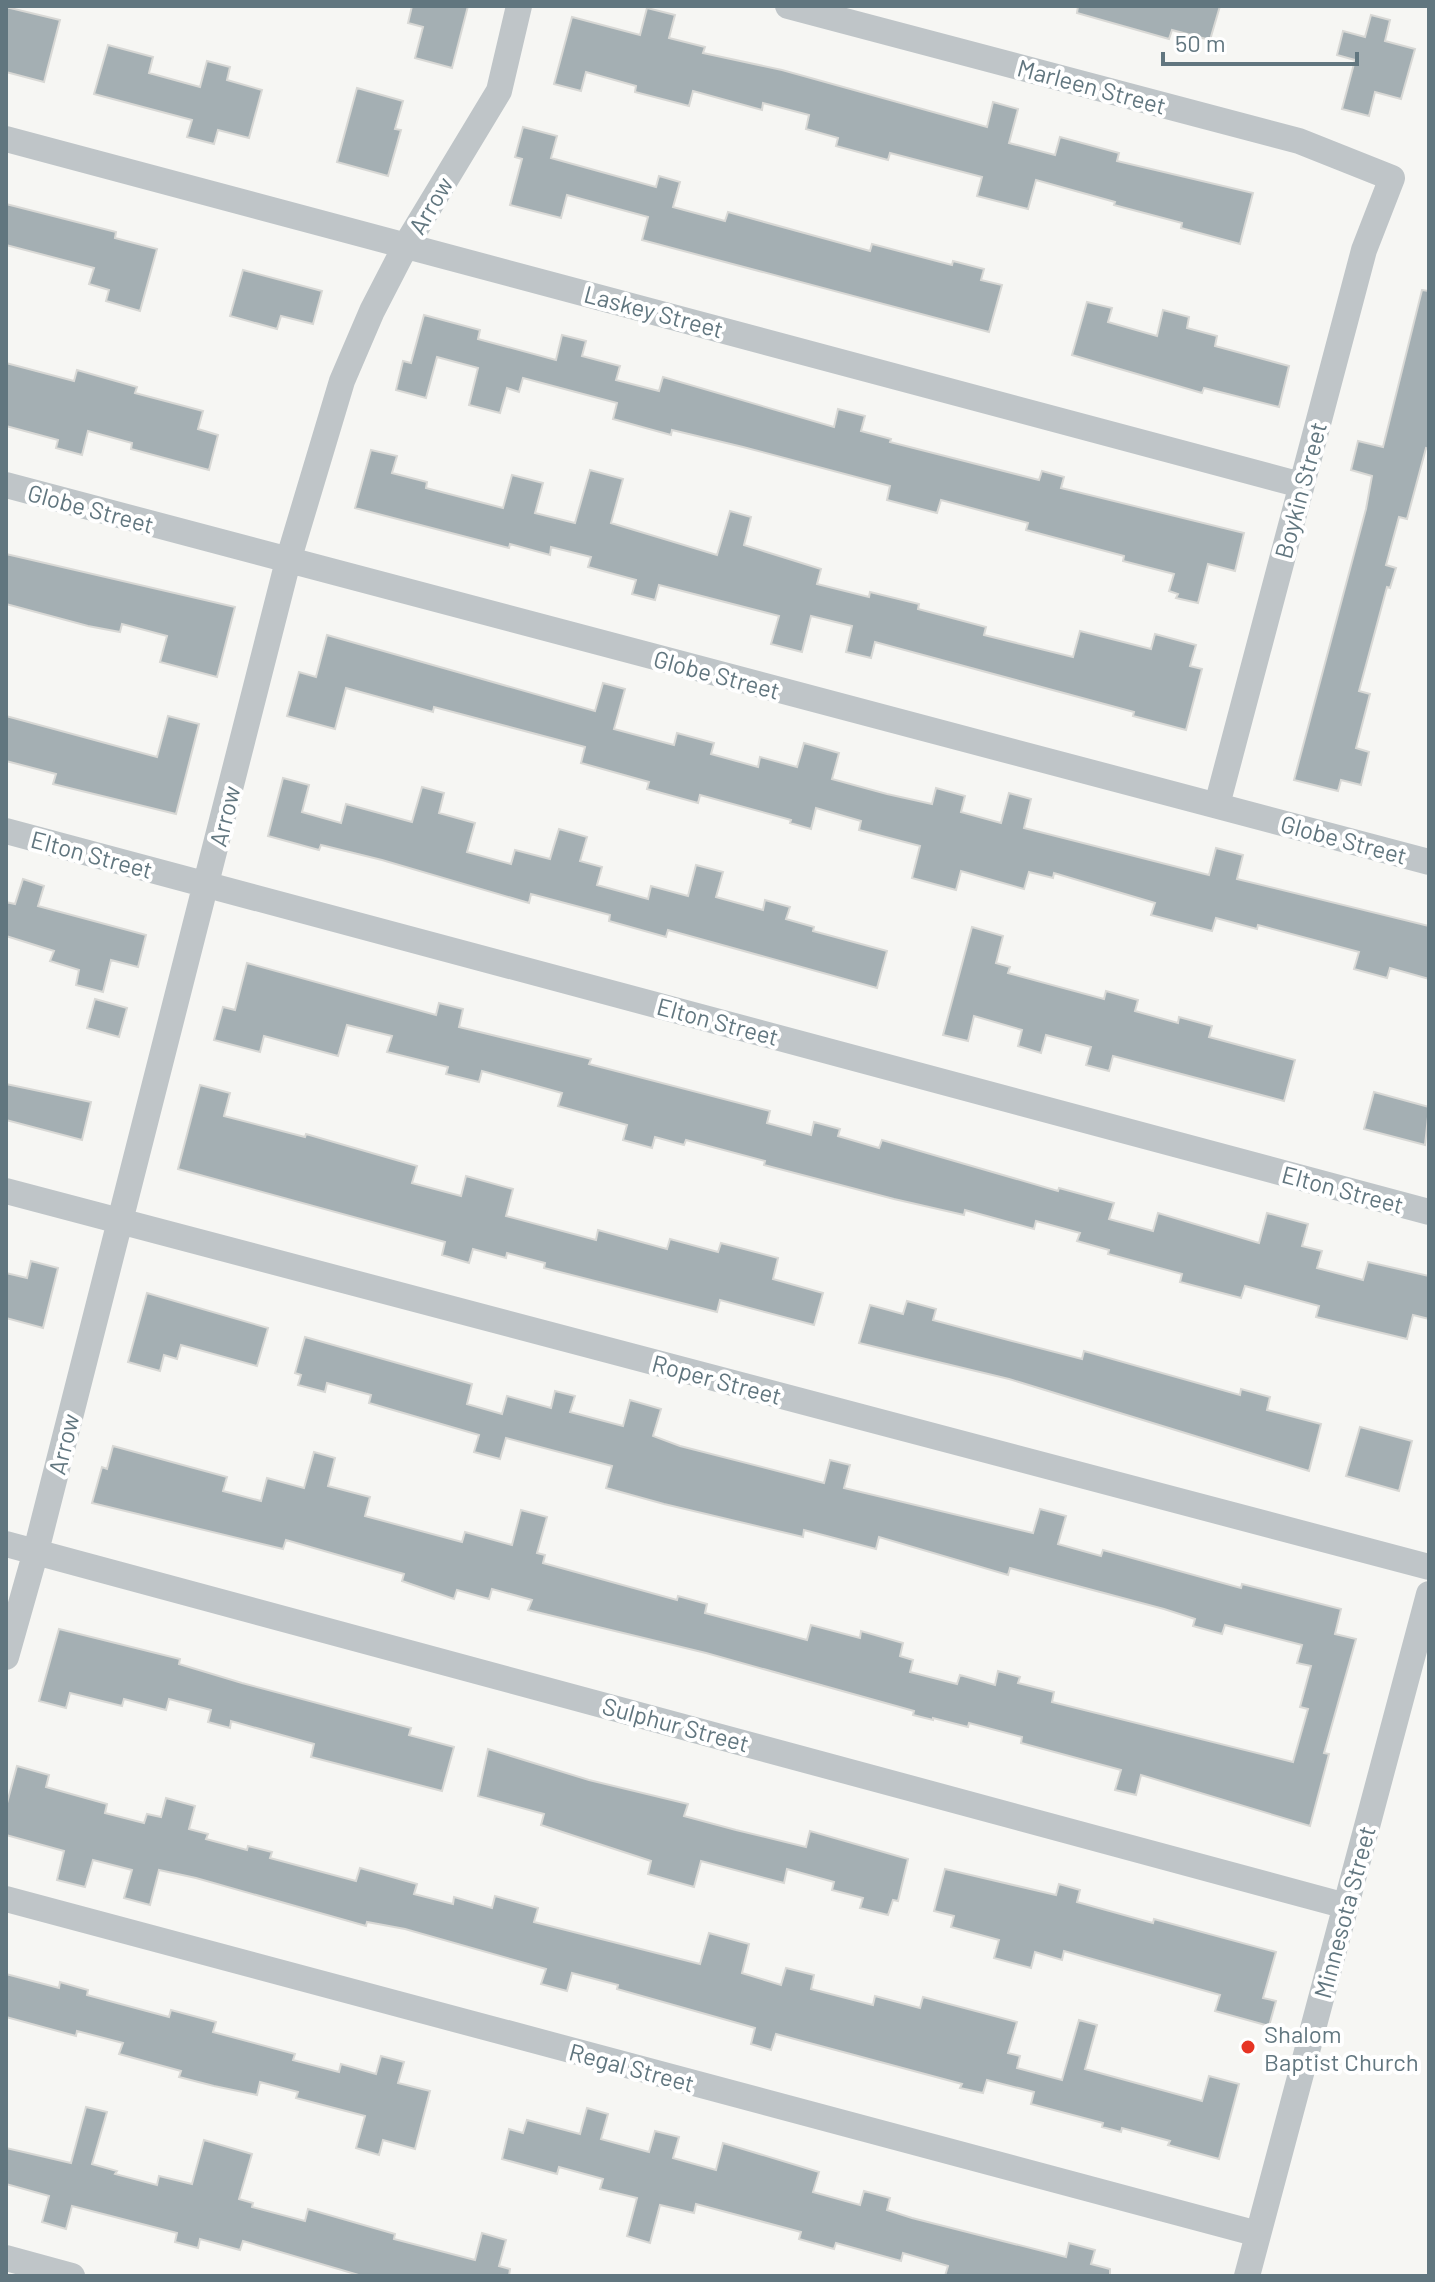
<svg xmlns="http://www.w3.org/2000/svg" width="1435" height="2282" viewBox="0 0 1435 2282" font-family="Barlow,sans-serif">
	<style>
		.building { fill: #a4afb3; stroke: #d8d8d5; stroke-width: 2 }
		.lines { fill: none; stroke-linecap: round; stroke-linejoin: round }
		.minor { stroke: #bfc5c8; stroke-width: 26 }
		.poi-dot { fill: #e63423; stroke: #fff; stroke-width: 3 }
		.labels { text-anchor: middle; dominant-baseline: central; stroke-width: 8; stroke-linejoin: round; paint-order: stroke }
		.street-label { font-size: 24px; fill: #61767f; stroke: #fff }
		.poi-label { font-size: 24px; fill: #61767f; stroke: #fff; text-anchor: start }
	</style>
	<rect width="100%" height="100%" fill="#f6f6f3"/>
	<path class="building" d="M412,6h56l-16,62 -37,-10 8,-31 -15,-4z
		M1078,6h142l-10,34 -38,-10 -3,9 -92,-26z
		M6,7l54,13 -16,62 -38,-10z
		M647,8l28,7 -6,23 36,9 -2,6 79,17 205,57 6,-25 25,7 -9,34 46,12 5,-18 59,16 -2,8 136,32 -13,51 -59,-16 1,-5 -68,-18 1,-3 -79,-22 -8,29 -51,-13 5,-19 -92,-24 -2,7 -52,-14 2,-8 -32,-9 3,-14 -46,-12 -1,7 -69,-19 -4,15 -54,-14 1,-6 -50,-14 -5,19 -27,-7 18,-67 68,18z
		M1371,15l19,5 -5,21 30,8 -14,50 -26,-7 -6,24 -27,-7 13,-49 -18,-5 6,-24 22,6z
		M108,45l45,12 -4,16 51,14 7,-26 23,6 -3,13 35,10 -13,48 -31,-8 -4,14 -27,-7 5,-17 -98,-26z
		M357,88l46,13 -8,28 6,1 -13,46 -51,-14z
		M523,127l34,9 -6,22 105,29 3,-11 21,6 -7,25 52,14 3,-9 142,39 2,-7 80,21 1,-4 31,8 -3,11 21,5 -13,47 -347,-92 6,-23 -81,-22 -6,23 -51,-13 12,-46 -7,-2z
		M6,204l110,28 -1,6 42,11 -17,62 -34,-10 3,-11 -20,-6 5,-16 -88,-23z
		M243,270l79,21 -9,33 -32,-8 -4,13 -47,-13z
		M1422,290l7,1v158l-3,-1 -19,71 -8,-2 -13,48 10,3 -6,20 -3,-1 -28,104 11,3 -14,54 13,4 -8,33 -20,-5 -3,11 -44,-11 72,-271 6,-33 -21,-6 7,-29 25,6z
		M1087,302l25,6 -4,14 49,14 6,-26 26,7 -2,11 30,8 -2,10 74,20 -10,41 -75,-19 -2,5 -130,-38z
		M424,315l56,15 -2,9 78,21 6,-25 24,6 -4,15 38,10 -4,14 43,11 4,-14 171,50 4,-18 27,7 -4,15 30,8 -1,3 149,38 3,-9 22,6 -3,11 183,45 -9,38 -27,-7 -10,39 -22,-5 2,-4 -9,-3 5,-17 -51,-13 1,-5 -98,-26 2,-7 -87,-23 -4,13 -50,-13 3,-14 -147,-39 -71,-17 -1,5 -58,-16 4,-16 -94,-25 -4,14 -12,-4 -7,25 -31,-8 9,-37 -41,-11 -11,41 -30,-8 7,-29 8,2z
		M6,363l68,18 3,-11 60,17 -2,6 68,18 -5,18 20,6 -9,35 -78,-21 1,-6 -44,-12 -6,24 -26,-7 2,-8 -52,-14z
		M371,450l26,6 -5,17 35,9 -1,6 77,20 9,-33 31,8 -8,30 40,10 15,-53 33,9 -12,44 106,32 13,-44 21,6 -7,28 77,24 -4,15 52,13 1,-5 49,12 -1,5 68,18 -2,8 89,22 7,-26 71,18 4,-15 41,11 -6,21 12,3 -16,61 -53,-14 1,-4 -259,-70 -4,16 -25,-6 6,-26 -41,-10 -9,36 -31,-8 8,-28 -120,-31 -4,15 -23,-6 4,-14 -48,-13 3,-10 -40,-10 -1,8 -40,-11 -1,4 -154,-40z
		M6,554l229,53 -18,70 -57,-15 7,-26 -45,-12 -2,8 -32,-6 -82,-22z
		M327,635l268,76 8,-28 22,6 -11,40 60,16 3,-12 37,10 -3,11 47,13 2,-10 37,10 7,-24 35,10 -7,26 55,15 45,10 4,-16 29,8 -4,16 40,11 8,-30 22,6 -7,29 185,47 7,-27 27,7 -6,24 192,47v53l-39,-11 -3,10 -33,-9 5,-17 -101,-27 -1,4 -41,-11 -4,13 -61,-16 4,-12 -101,-30 -1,5 -24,-6 -5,17 -63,-18 -5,19 -44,-12 8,-32 -61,-16 2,-9 -45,-13 -5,21 -21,-6 1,-3 -91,-25 -2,8 -51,-14 2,-7 -68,-19 4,-16 -151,-40 -1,5 -87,-24 -11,41 -48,-13 12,-44 17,5z
		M6,716l151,41 11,-41 31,8 -23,90 -123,-30 3,-10 -50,-13z
		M283,778l26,7 -7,27 39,11 5,-19 66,18 10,-35 22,6 -5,20 36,10 -8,29 44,12 4,-14 35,9 9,-30 28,8 -7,24 22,6 -5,18 51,14 3,-13 37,10 8,-31 27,7 -7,25 47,13 2,-10 25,7 -4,12 28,8 -1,4 74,20 -10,37 -209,-58 -2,7 -57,-16 1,-6 -79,-21 -2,9 -147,-43 -61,-15 -2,5 -51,-14z
		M23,879l21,7 -6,20 108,29 -8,32 -27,-7 -8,32 -27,-7 3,-15 -29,-9 4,-10 -48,-15v-34l9,2z
		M972,927l31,9 -7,27 14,4 -2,6 96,26 2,-8 32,9 -3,11 43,12 1,-6 33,9 -3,11 86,23 -11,41 -171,-45 -4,15 -23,-6 5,-18 -45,-12 -5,18 -23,-7 4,-16 -48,-14 -6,25 -25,-6z
		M247,963l189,52 3,-12 24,6 -4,18 132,32 -2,5 181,47 -3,12 44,12 3,-13 26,7 -2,7 41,12 3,-8 176,51 1,-3 55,15 -5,16 44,12 5,-18 101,30 8,-30 41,11 -6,22 20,5 -5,17 46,12 5,-18 61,14v43l-16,-4 -6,24 -91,-22 3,-11 -74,-20 -4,12 -61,-16 2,-8 -74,-20 1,-4 -32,-9 3,-8 -44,-12 -2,8 -69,-19 -1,5 -70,-16 -130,-34 1,-4 -79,-21 -2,5 -29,-8 -3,11 -29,-8 4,-15 -69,-19 4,-13 -80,-22 -3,11 -33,-8 2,-7 -61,-15 5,-16 -45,-11 -9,31 -74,-20 -4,16 -46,-12 9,-33 12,3z
		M95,999l32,9 -8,29 -32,-9z
		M6,1084l85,18 -9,38 -76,-20z
		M200,1085l30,8 -6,23 81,21 1,-3 111,32 -5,17 49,13 5,-20 47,13 -7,27 90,24 2,-10 69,19 3,-10 48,13 3,-9 57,15 -5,21 50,14 -9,32 -94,-25 -3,12 -173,-44 1,-5 -38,-10 -1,5 -33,-9 -4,14 -27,-8 3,-13 -267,-73z
		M1374,1092l55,15 -4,38 -61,-16z
		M31,1261l27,7 -15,60 -37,-10v-45l21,5z
		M147,1293l121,35 -11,38 -76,-21 -4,14 -13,-4 -4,16 -32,-9z
		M907,1301l29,8 -3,11 79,21 70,18 2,-8 156,44 1,-6 29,8 -3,13 54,14 -12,47 -300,-92 -150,-36 11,-38 33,9z
		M305,1337l167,47 -5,20 35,10 5,-18 44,12 4,-17 20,5 -5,16 53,14 7,-26 31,9 -8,27 27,10 144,37 6,-23 20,5 -6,23 189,45 7,-24 26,7 -8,28 43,12 2,-6 138,38 1,-4 99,25 -6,25 21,5 -32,114 5,1 -19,72 -169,-51 -5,20 -21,-5 6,-20 -100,-27 1,-6 -53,-14 -1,4 -35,-9v2l-20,-5 1,-4 -208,-58 -178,-43 4,-10 -40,-11 -3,10 -32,-9 -3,9 -52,-18 2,-7 -118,-34 -3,9 -191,-46 10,-36 5,2 6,-23 114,31 -4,14 38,10 6,-23 37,10 10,-36 21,6 -7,28 42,11 -5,19 97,26 3,-10 47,13 9,-35 26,7 -10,36 8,2 -2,8 134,37 1,-4 29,8 -2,9 102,27 4,-15 49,13 1,-7 42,12 -3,13 13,4 -3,12 47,12 3,-9 35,10 3,-14 22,6 -2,6 36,9 -2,10 241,60 15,-53 -8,-2 11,-41 -14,-3 5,-18 -77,-20 -3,9 -29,-8 2,-7 -31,-10 -154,-41 -2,7 -129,-38 -3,12 -72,-19 -1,7 -139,-33 -58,-16 6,-22 -106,-28 -6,21 -26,-7 5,-17 -110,-32 2,-8 -44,-12 -2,9 -27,-7 3,-10 -6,-2z
		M1360,1427l52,14 -13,50 -53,-15z
		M59,1629l121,30 -1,5 63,19 169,45 -2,7 45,12 -12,44 -131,-34 3,-13 -83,-23 -1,7 -22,-6 3,-12 -42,-11 -3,11 -42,-11 -2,7 -52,-13 -4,15 -27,-7z
		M488,1749l101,31 99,24 -4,12 52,14 70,17 4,-16 98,28 -10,42 -5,-1 -5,15 -28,-7 3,-10 -31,-8 2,-8 -47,-13 -3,14 -83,-22 -7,26 -46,-13 3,-13 -110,-36 3,-11 -66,-18z
		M17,1766l32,9 -3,12 61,17 -2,9 39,10 3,-9 14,3 5,-19 29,8 -6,23 19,5 -2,5 41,11 1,-4 24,6 -2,6 86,23 4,-13 57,16 -3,10 39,10 1,-7 38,11 3,-12 43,12 -4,14 166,42 9,-31 40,11 -7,29 39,12 5,-17 28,7 -3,14 62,16 2,-9 45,12 3,-11 94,25 -9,31 12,3 -3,12 45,12 17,-60 18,5 -12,44 117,32 7,-25 30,8 -20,75 -51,-14 2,-4 -48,-13 -1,4 -19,-5 1,-4 -72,-19 3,-12 -47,-12 -4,13 -23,-5 2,-4 -186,-50 -5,16 -20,-6 4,-16 -138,-39 1,-4 -46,-12 -5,18 -26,-7 5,-15 -141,-40 -38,-7 -1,4 -170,-48 -37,-8 -9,35 -26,-7 8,-28 -39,-10 -8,27 -28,-7 7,-29 -58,-16v-28z
		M945,1869l111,26 3,-11 21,6 -3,12 76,21 1,-4 122,33 -13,46 13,3 -7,25 -54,-15 5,-16 -156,-44 -2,9 -27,-8 -4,16 -37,-10 5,-18 -48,-13 3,-11 -20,-5z
		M6,1974l53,14 1,-6 28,8 -1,5 82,22 2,-7 45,12 -3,10 82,22 -2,6 46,12 2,-8 35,10 5,-18 23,6 -6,21 32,8 -15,58 -32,-9 -4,15 -23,-7 9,-32 -69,-18 2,-6 -38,-10 -3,13 -43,-9 -35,-9 2,-6 -62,-17 4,-11 -46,-12 -1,5 -70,-19z
		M86,2107l21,5 -15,52 25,7 -2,3 42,11 2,-9 33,8 12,-44 48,14 -13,45 14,4 -1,4 53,14 3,-12 87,25 -1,5 81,21 7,-27 24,7 -7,26 11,3 -1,7h-147l-119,-35 -3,9 -40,-11 -2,9 -23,-6 2,-9 -105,-27 -6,23 -24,-7 7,-26 -43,-12v-36l65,15z
		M587,2108l21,6 -7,25 48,13 6,-21 24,6 -6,21 43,12 7,-27 96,29 -6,20 47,13 4,-14 26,7 -3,12 25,8 154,39 3,-14 26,7 -4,14 19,5v7h-165l3,-10 -45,-13 -2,8 -65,-18 -2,6 -35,-10 2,-7 -105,-28 -2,9 -34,-8 -10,38 -23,-7 10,-38 -37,-9 3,-10 -44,-12 -2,7 -55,-15 7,-30 14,4 4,-13 53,14z"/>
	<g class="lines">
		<path class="minor" d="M788,6l511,135 93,37 -28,72 -147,555
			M6,139l1295,346
			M6,485l1423,377
			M6,831l1423,381
			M6,1191l1423,376
			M6,1544l1340,362
			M6,1657l30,-106 252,-990 54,-180 30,-70 34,-66 93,-154 20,-85
			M6,1899l1252,335
			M6,2258l66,18
			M1247,2276l182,-682"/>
	</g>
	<circle class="poi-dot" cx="1248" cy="2047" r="8"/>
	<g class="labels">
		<g class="street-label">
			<text transform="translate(1092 86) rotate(15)">Marleen Street</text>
			<text transform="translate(430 205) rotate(-59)">Arrow</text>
			<text transform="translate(654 311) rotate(15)">Laskey Street</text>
			<text transform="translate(1300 490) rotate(-75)">Boykin Street</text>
			<text transform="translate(91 508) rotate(15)">Globe Street</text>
			<text transform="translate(717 674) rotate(15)">Globe Street</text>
			<text transform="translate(224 816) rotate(-76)">Arrow</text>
			<text transform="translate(1344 839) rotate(15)">Globe Street</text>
			<text transform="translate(92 854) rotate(15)">Elton Street</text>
			<text transform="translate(718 1021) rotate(15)">Elton Street</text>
			<text transform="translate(1343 1189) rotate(15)">Elton Street</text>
			<text transform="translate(717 1379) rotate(15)">Roper Street</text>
			<text transform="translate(63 1444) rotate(-76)">Arrow</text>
			<text transform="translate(676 1724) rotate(15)">Sulphur Street</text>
			<text transform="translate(1344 1912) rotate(-75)">Minnesota Street</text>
			<text transform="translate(632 2067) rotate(15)">Regal Street</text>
		</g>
		<g class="poi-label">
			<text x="1264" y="2033">Shalom<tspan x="1264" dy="28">Baptist Church</tspan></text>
		</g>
	</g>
	<rect width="1435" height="2282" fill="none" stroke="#61767f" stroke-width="16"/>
	<path d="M1163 52v12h194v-12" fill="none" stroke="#61767f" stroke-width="4"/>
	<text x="1175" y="52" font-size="24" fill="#61767f" stroke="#ffffff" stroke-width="6" paint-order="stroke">50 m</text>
</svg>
